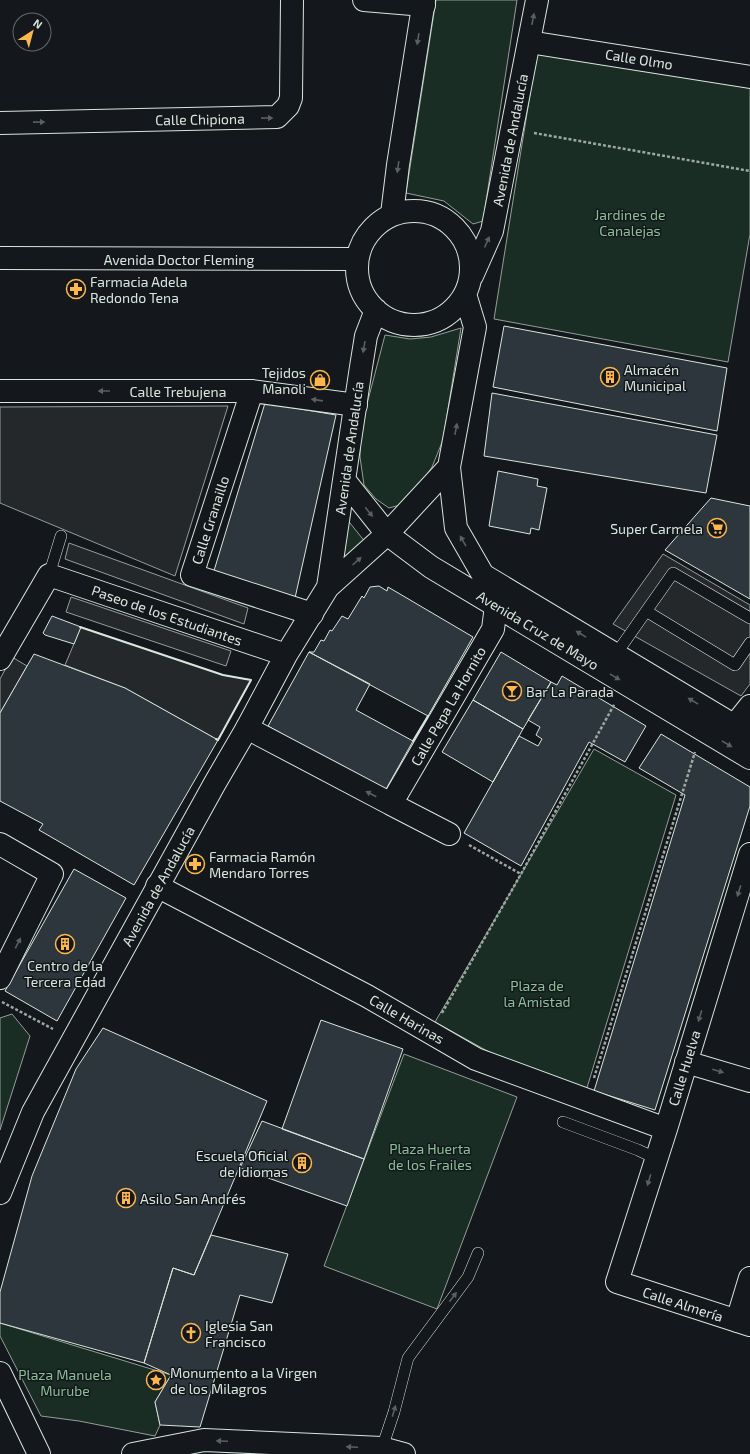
<svg xmlns="http://www.w3.org/2000/svg" width="750" height="1454" viewBox="0 0 750 1454" font-family="'Exo 2',sans-serif">
	<style>
		.green { fill: #1a2d24; stroke: #939e99 }
		.parking { fill: #24282b; stroke: #939e99 }
		.building { fill: #2c363c; stroke: #d8e6dc }
		.lines { fill: none; stroke-linecap: round; stroke-linejoin: round }
		.lane-casing { stroke: #d8e6dc; stroke-width: 12 }
		.street-casing { stroke: #d8e6dc; stroke-width: 24 }
		.secondary-casing { stroke: #d8e6dc; stroke-width: 24 }
		.path { stroke: #9da8a2; stroke-width: 2.5; stroke-dasharray: 3 2; stroke-linecap: butt }
		.lane { stroke: #14181c; stroke-width: 11 }
		.street { stroke: #14181c; stroke-width: 22 }
		.secondary { stroke: #14181c; stroke-width: 22 }
		.wall { stroke: #d8e6dc; stroke-width: 2 }
		.oneway { fill: #59605f }
		.labels { text-anchor: middle; dominant-baseline: central; stroke-width: 3; stroke-linejoin: round; paint-order: stroke }
		.street-label { font-size: 14px; fill: #d8e6dc; stroke: #14181c }
		.park-label { font-size: 14px; fill: #8ac095; stroke: #14181c }
		.poi-label { font-size: 14px; fill: #d8e6dc; stroke: #14181c; text-anchor: start }
	</style>
	<rect width="100%" height="100%" fill="#14181c"/>
	<path class="green" d="M436,0h81l-34,221 -10,3 -29,-23 -38,-8z
		M537,51l213,34v149l-22,128 -234,-43z
		M461,328l-18,112 -11,27 -16,24 -12,13 -15,4 -13,-9 -12,-14 -4,-28 1,-30 24,-92 25,4 21,-2z
		M346,518l20,25 -29,28z
		M594,749l82,46 -90,296 -77,-28 -74,-41z
		M12,1014l18,22 -30,94v-112z
		M404,1054l113,43 -80,212 -113,-43z
		M0,1323l171,52 -16,27 5,23 -5,11 -76,-15 -38,-5 -41,-80z"/>
	<path class="parking" d="M228,406l-53,170 -175,-73v-96z
		M69,543l179,65 -4,16 -179,-65z
		M663,554l87,51v79l-9,12 -128,-72z
		M71,597l160,54 -5,15 -160,-54z
		M81,627l142,48 28,5 -33,60 -93,-52 -60,-23z
		M12,657l15,9 -27,47v-34z"/>
	<path class="building" d="M504,326l223,42 -10,63 -224,-44z
		M492,393l225,42 -11,58 -222,-37z
		M265,403l71,12 -41,183 -82,-24z
		M498,471l40,8 -1,7 10,2 -8,42 -8,-2 -1,6 -41,-8z
		M711,498l39,8v93l-85,-49z
		M379,586l8,5 1,-4 85,50 -45,79 -119,-64h5l7,-12 3,1 6,-11 2,1 10,-15 6,3 14,-23 2,2 6,-11z
		M52,616l29,11 -7,17 -29,-9 -2,-2z
		M309,652l61,32 -14,26 57,31 -28,50 -117,-65z
		M501,652l50,30 -28,47 -50,-29z
		M34,654l91,34 93,52 -84,145 -95,-55 4,-6 -43,-23v-88z
		M562,676l84,50 -21,36 -36,-20 -68,124 -57,-33 55,-97 19,10 4,-7 -6,-4 4,-8 -12,-7 23,-38 6,3z
		M473,700l50,29 -30,53 -51,-30z
		M661,734l89,53v19l-95,304 -61,-19 91,-296 -46,-27z
		M74,869l52,29 -69,123 -52,-30z
		M321,1020l82,29 -39,110 -82,-30z
		M103,1028l164,73 -73,174 -21,-7 -29,95 -144,-40v-31l32,-116 44,-107z
		M262,1121l102,38 -17,47 -107,-38z
		M211,1235l77,19 -16,49 -32,-8 -40,132 -40,-2 -5,-23 16,-27 -27,-12 29,-95 21,7z"/>
	<g class="lines">
		<g class="lane-casing">
			<path id="lane" d="M49,575l12,-39
				M646,611l89,54 15,-22
				M616,654l57,-81 77,45
				M563,1122l75,28 17,8
				M382,1448l12,-36 14,-54 60,-81 10,-24"/>
		</g>
		<g class="street-casing">
			<path id="street" d="M364,0l60,5
				M529,42l221,35
				M0,123l277,-6 11,-11 3,-8 1,-98
				M0,391h252l104,14
				M252,391l-60,184 120,39
				M734,726l16,-20
				M247,728l144,76 102,-175 3,-23
				M391,804l58,30
				M0,844l52,30 -52,104
				M750,854l-84,275 -49,153 133,43
				M157,886l210,110 109,63 190,70
				M686,1062l64,19
				M737,1321l13,-43"/>
		</g>
		<g class="secondary-casing">
			<path id="secondary" d="M357 268a57 57 0 1 1 114 0a57 57 0 1 1-114 0Z
				M392,214l6,-49 26,-165
				M0,258l357,1
				M472,276l20,-45 45,-231
				M465,294l10,33 -26,140 7,61 27,47 267,160
				M345,481l42,53 44,33 319,191
				M328,587l33,-220 5,-31 10,-26
				M0,659l49,-84 237,80
				M0,1193l33,-81 182,-329 32,-55 39,-73 42,-68 59,-53 62,-67
				M0,1373l39,81
				M133,1454l71,-14 178,8 22,6"/>
		</g>
		<path class="path" d="M534,133l216,38
			M469,845l52,29
			M2,1002l51,27
			M442,1013l79,-139 94,-171
			M594,1078l101,-326"/>
		<use href="#lane" class="lane"/>
		<use href="#street" class="street"/>
		<use href="#secondary" class="secondary"/>
		<path class="wall" d="M80,627l143,48 28,5 -33,60 -2,-1
			M413,741l15,-25"/>
	</g>
	<defs><path id="oneway-solid" d="M-6-.8H1V-3.2L6.5 0L1 3.2V.8H-6Z"/></defs>
	<g class="oneway">
		<use href="#oneway-solid" transform="translate(533 19) rotate(-79)"/>
		<use href="#oneway-solid" transform="translate(418 39) rotate(99)"/>
		<use href="#oneway-solid" transform="translate(267 118) rotate(-1)"/>
		<use href="#oneway-solid" transform="translate(39 122) rotate(-1)"/>
		<use href="#oneway-solid" transform="translate(398 167) rotate(98)"/>
		<use href="#oneway-solid" transform="translate(487 242) rotate(-66)"/>
		<use href="#oneway-solid" transform="translate(364 347) rotate(100)"/>
		<use href="#oneway-solid" transform="translate(104 391) rotate(-180)"/>
		<use href="#oneway-solid" transform="translate(317 400) rotate(-172)"/>
		<use href="#oneway-solid" transform="translate(456 429) rotate(-79)"/>
		<use href="#oneway-solid" transform="translate(369 512) rotate(51)"/>
		<use href="#oneway-solid" transform="translate(463 541) rotate(-120)"/>
		<use href="#oneway-solid" transform="translate(357 561) rotate(-42)"/>
		<use href="#oneway-solid" transform="translate(581 634) rotate(-149)"/>
		<use href="#oneway-solid" transform="translate(615 677) rotate(31)"/>
		<use href="#oneway-solid" transform="translate(693 701) rotate(-149)"/>
		<use href="#oneway-solid" transform="translate(727 744) rotate(31)"/>
		<use href="#oneway-solid" transform="translate(371 794) rotate(-152)"/>
		<use href="#oneway-solid" transform="translate(739 891) rotate(107)"/>
		<use href="#oneway-solid" transform="translate(18 943) rotate(-63)"/>
		<use href="#oneway-solid" transform="translate(700 1016) rotate(107)"/>
		<use href="#oneway-solid" transform="translate(718 1071) rotate(16)"/>
		<use href="#oneway-solid" transform="translate(649 1180) rotate(107)"/>
		<use href="#oneway-solid" transform="translate(453 1297) rotate(-53)"/>
		<use href="#oneway-solid" transform="translate(394 1411) rotate(-74)"/>
		<use href="#oneway-solid" transform="translate(222 1441) rotate(-177)"/>
		<use href="#oneway-solid" transform="translate(352 1447) rotate(-177)"/>
	</g>
	<defs>
		<g id="pharmacy-ring" transform="scale(1)"><circle r="9.5" fill="#14181c" stroke="#ffb74d" stroke-width="1.5"/><path d="M-2-6h4v4h4v4h-4v4h-4v-4h-4v-4h4Z" fill="#ffb74d"/></g>
		<g id="building-ring" transform="scale(1)"><circle r="9.5" fill="#14181c" stroke="#ffb74d" stroke-width="1.5"/><path d="M-4-6H4V6H1V3H-1V6H-4ZM-2.5-4.3h1.7v1.8h-1.7ZM.8-4.3h1.7v1.8H.8ZM-2.5-1h1.7V.8h-1.7ZM.8-1h1.7V.8H.8Z" fill="#ffb74d"/></g>
		<g id="shop-ring" transform="scale(1)"><circle r="9.5" fill="#14181c" stroke="#ffb74d" stroke-width="1.5"/><path d="M-5-2.5h2.3a2.7 3.5 0 0 1 5.4 0H5L5.5 6h-11ZM-1.5-2.5h3a1.5 2.3 0 0 0-3 0Z" fill="#ffb74d"/></g>
		<g id="supermarket-ring" transform="scale(1)"><circle r="9.5" fill="#14181c" stroke="#ffb74d" stroke-width="1.5"/><path d="M-6-5.5h2.5l.6 2H6L4.5 2H-2.5L-4.4-4H-6ZM-1.5 3.2a1.3 1.3 0 1 0 .1 0ZM3 3.2a1.3 1.3 0 1 0 .1 0Z" fill="#ffb74d"/></g>
		<g id="bar-ring" transform="scale(1)"><circle r="9.5" fill="#14181c" stroke="#ffb74d" stroke-width="1.5"/><path d="M-6-5H6L.8 .8V4.5H3.5V6h-7V4.5H-.8V.8Z" fill="#ffb74d"/></g>
		<g id="church-ring" transform="scale(1)"><circle r="9.5" fill="#14181c" stroke="#ffb74d" stroke-width="1.5"/><path d="M-1.2-6h2.4v3.5h3.3v2.4h-3.3V6h-2.4V-.1h-3.3v-2.4h3.3Z" fill="#ffb74d"/></g>
		<g id="sight-ring" transform="scale(1)"><circle r="9.5" fill="#14181c" stroke="#ffb74d" stroke-width="1.5"/><path d="M0-6L1.8-2.2L6-1.7L2.9 1.2L3.7 5.4L0 3.3L-3.7 5.4L-2.9 1.2L-6-1.7L-1.8-2.2Z" fill="#ffb74d"/></g>
	</defs>
	<g fill-rule="evenodd">
		<use href="#pharmacy-ring" x="76" y="289"/>
		<use href="#building-ring" x="610" y="377"/>
		<use href="#shop-ring" x="320" y="380"/>
		<use href="#supermarket-ring" x="717" y="528"/>
		<use href="#bar-ring" x="512" y="691"/>
		<use href="#pharmacy-ring" x="195" y="864"/>
		<use href="#building-ring" x="65" y="944"/>
		<use href="#building-ring" x="302" y="1163"/>
		<use href="#building-ring" x="126" y="1198"/>
		<use href="#church-ring" x="191" y="1333"/>
		<use href="#sight-ring" x="156" y="1380"/>
	</g>
	<g class="labels">
		<g class="street-label">
			<text transform="translate(639 59) rotate(9)">Calle Olmo</text>
			<text transform="translate(200 119) rotate(-1)">Calle Chipiona</text>
			<text transform="translate(510 140) rotate(-79)">Avenida de Andalucía</text>
			<text x="179" y="259">Avenida Doctor Fleming</text>
			<text x="178" y="391">Calle Trebujena</text>
			<text transform="translate(349 448) rotate(-82)">Avenida de Andalucía</text>
			<text transform="translate(210 520) rotate(-72)">Calle Granaillo</text>
			<text transform="translate(167 615) rotate(19)">Paseo de los Estudiantes</text>
			<text transform="translate(538 630) rotate(31)">Avenida Cruz de Mayo</text>
			<text transform="translate(448 706) rotate(-60)">Calle Pepa La Hornito</text>
			<text transform="translate(158 886) rotate(-61)">Avenida de Andalucía</text>
			<text transform="translate(407 1019) rotate(30)">Calle Harinas</text>
			<text transform="translate(684 1068) rotate(-73)">Calle Huelva</text>
			<text transform="translate(683 1304) rotate(18)">Calle Almería</text>
		</g>
		<g class="park-label">
			<text x="630" y="214">Jardines de<tspan x="630" dy="16">Canalejas</tspan></text>
			<text x="537" y="985">Plaza de<tspan x="537" dy="16">la Amistad</tspan></text>
			<text x="430" y="1148">Plaza Huerta<tspan x="430" dy="16">de los Frailes</tspan></text>
			<text x="65" y="1374">Plaza Manuela<tspan x="65" dy="16">Murube</tspan></text>
		</g>
		<g class="poi-label">
			<text x="90" y="281">Farmacia Adela<tspan x="90" dy="16">Redondo Tena</tspan></text>
			<text x="624" y="369">Almacén<tspan x="624" dy="16">Municipal</tspan></text>
			<text x="306" y="372" text-anchor="end">Tejidos<tspan x="306" dy="16">Manoli</tspan></text>
			<text x="703" y="528" text-anchor="end">Super Carmela</text>
			<text x="526" y="691">Bar La Parada</text>
			<text x="209" y="856">Farmacia Ramón<tspan x="209" dy="16">Mendaro Torres</tspan></text>
			<text x="65" y="965" text-anchor="middle">Centro de la<tspan x="65" dy="16">Tercera Edad</tspan></text>
			<text x="288" y="1155" text-anchor="end">Escuela Oficial<tspan x="288" dy="16">de Idiomas</tspan></text>
			<text x="140" y="1198">Asilo San Andrés</text>
			<text x="205" y="1325">Iglesia San<tspan x="205" dy="16">Francisco</tspan></text>
			<text x="170" y="1372">Monumento a la Virgen<tspan x="170" dy="16">de los Milagros</tspan></text>
		</g>
	</g>
	<g transform="translate(32 32) rotate(36)"><circle r="19" fill="#14181c" stroke="#626a69"/>
	<path d="M0-3L7 15L0 10L-7 15Z" fill="#ffb74d"/>
	<text y="-6" font-size="11" font-weight="bold" text-anchor="middle" fill="#d8e6dc">N</text>
	</g>
</svg>
